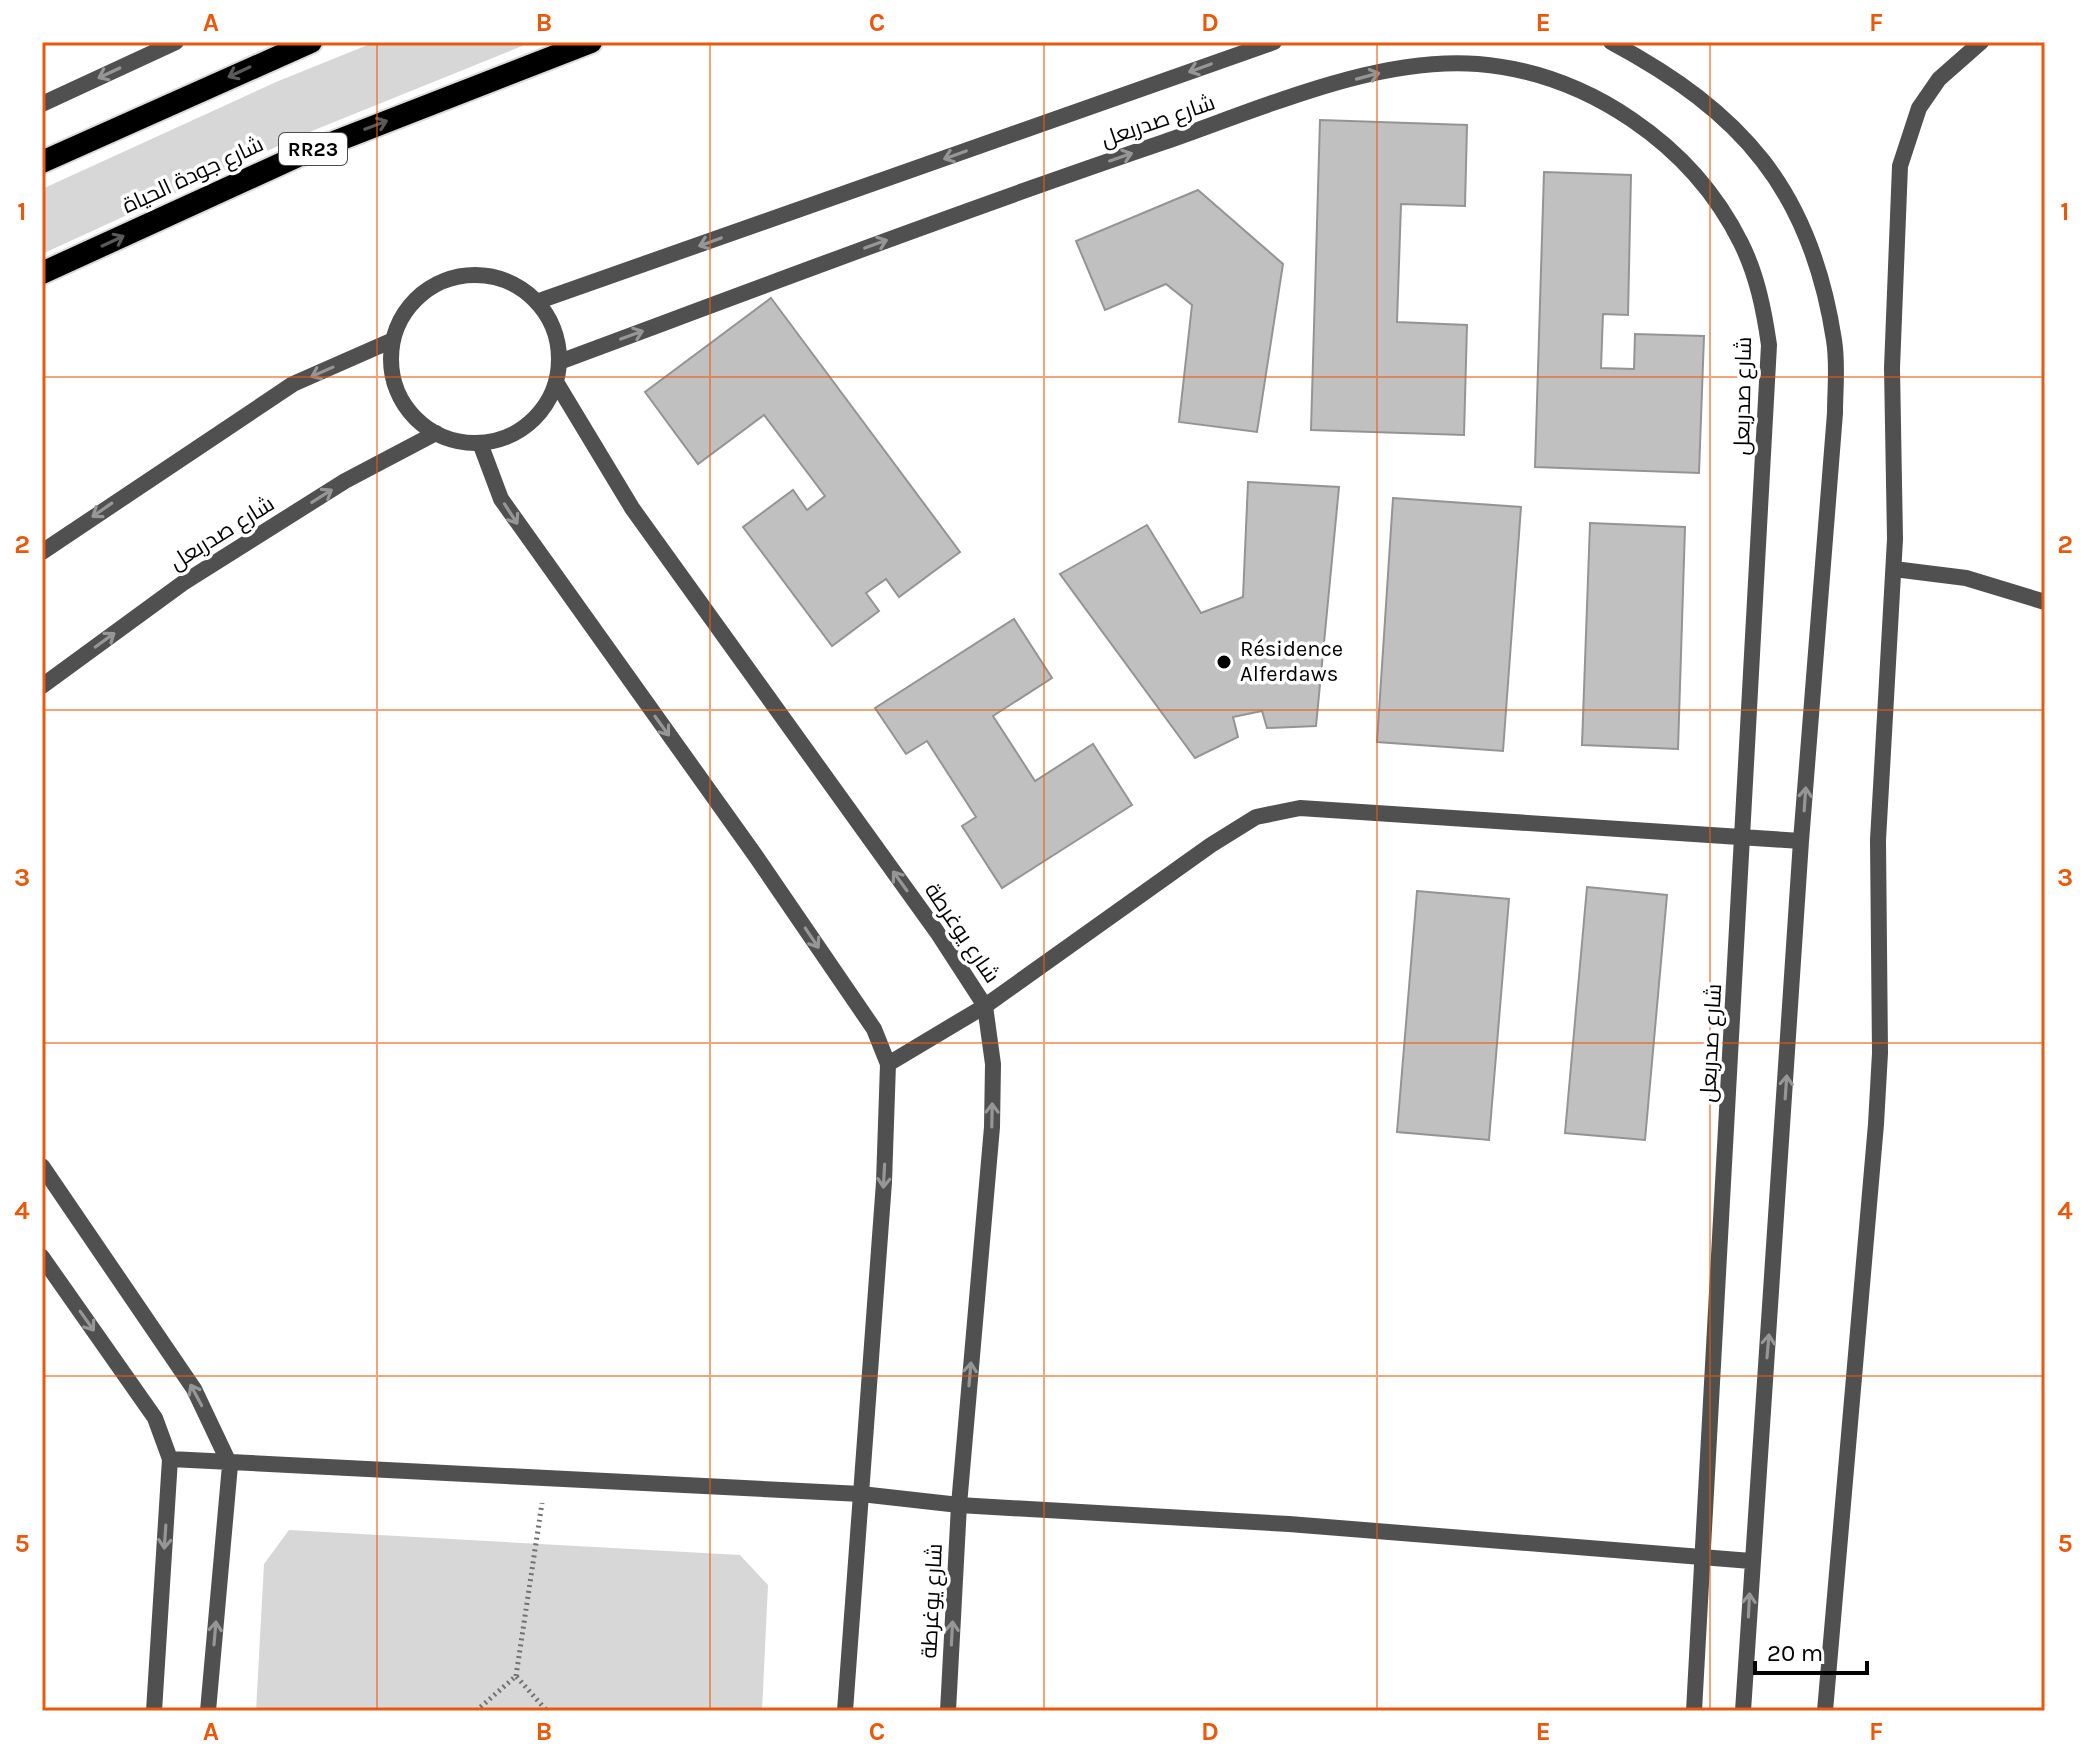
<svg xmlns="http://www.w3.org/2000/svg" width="2087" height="1753" viewBox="0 0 2087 1753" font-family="Karla,Cairo,sans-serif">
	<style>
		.green { fill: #d7d7d7 }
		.building { fill: #c0c0c0; stroke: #949494; stroke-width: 2 }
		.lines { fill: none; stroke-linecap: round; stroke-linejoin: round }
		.trunk-casing { stroke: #dbdbdb; stroke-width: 26 }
		.path { stroke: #727272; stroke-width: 5; stroke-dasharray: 2 4; stroke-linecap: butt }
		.minor { stroke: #505050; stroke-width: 16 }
		.tertiary { stroke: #505050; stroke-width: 16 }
		.trunk { stroke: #000; stroke-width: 22 }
		.oneway { stroke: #969696 }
		.oneway2 { stroke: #595959 }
		.grid { fill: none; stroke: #e8590c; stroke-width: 2; stroke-opacity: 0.55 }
		.poi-dot { fill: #000; stroke: #fff; stroke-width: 3 }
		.labels { text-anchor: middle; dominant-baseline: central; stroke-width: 7; stroke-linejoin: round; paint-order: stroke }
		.shield { fill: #fff; stroke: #4c4c4c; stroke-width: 2 }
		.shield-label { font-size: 20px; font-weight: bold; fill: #000 }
		.street-label { font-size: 22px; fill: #000; stroke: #fff }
		.poi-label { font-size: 22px; fill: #000; stroke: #fff; text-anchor: start }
		.neatline { fill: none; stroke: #e8590c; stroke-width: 3 }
		.grid-label { font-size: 26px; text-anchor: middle; font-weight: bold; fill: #e8590c }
	</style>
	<rect width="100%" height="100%" fill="#fff"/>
	<path class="green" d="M375,42h157l-230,93 -260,119v-65l234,-107z
		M289,1530l451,25 28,30 -6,126h-506l8,-147z"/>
	<path class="building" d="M1320,120l147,5 -2,81 -64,-2 -4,118 70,3 -3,110 -153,-5z
		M1544,172l87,3 -3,140 -25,-1 -2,54 33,1 1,-35 69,2 -5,137 -164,-6z
		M1198,190l85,74 -26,168 -78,-10 13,-117 -26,-21 -61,26 -29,-69z
		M771,298l189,254 -61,45 -13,-18 -20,14 13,18 -47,35 -89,-119 50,-37 14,20 18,-14 -61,-81 -66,49 -53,-72z
		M1248,482l91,5 -23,239 -49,2 -5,-17 -29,6 5,20 -43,21 -135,-184 87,-49 54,88 42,-16z
		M1393,498l128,9 -18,244 -126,-9z
		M1590,523l95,4 -7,222 -96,-4z
		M1014,619l38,59 -59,38 42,65 58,-37 39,61 -130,83 -40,-62 14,-9 -49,-76 -21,13 -31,-46z
		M1587,887l80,8 -22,245 -80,-7z
		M1417,891l92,8 -20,241 -92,-8z"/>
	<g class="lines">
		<g class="trunk-casing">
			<path id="trunk" d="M42,162l269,-120
				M42,273l256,-117 293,-114"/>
		</g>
		<path class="path" d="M516,1676l26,-173
			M476,1711l40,-35 31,35"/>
		<path class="minor" d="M1611,42c131,70 200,148 223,298 4,24 1,50 1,73l-34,428 -58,870
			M539,301l735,-259
			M559,362c202,-75 402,-151 605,-220 96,-33 212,-86 314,-78 109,9 214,80 263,179 16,32 23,67 28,102l-75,1366
			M1894,569l72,9 79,24
			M888,1064l97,-58 226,-161 45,-28 44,-9 501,33
			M42,1166l152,223 36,76 -22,246
			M42,1257l113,161 15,41 -16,252
			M170,1459l691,35 98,11 330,19 462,37
			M1825,1711l51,-587 4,-71 -2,-213 17,-301 -3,-171 8,-202 19,-58 20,-29 42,-37"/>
		<path class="tertiary" d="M42,104l134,-62
			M391 359a84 84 0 1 1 168 0a84 84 0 1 1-168 0Z
			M556,382l76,126 305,424 48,74 8,58 -1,63 -33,378 -11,206
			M480,443l21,56 254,356 119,174 14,35 -4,118 -39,529
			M42,552l251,-168 100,-44
			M42,686l141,-103 162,-102 91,-48"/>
		<use href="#trunk" class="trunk"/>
	</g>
	<defs><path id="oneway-shaft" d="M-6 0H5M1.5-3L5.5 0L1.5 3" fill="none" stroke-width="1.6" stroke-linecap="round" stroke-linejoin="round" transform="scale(2)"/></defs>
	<g class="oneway">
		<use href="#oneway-shaft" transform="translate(1200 68) rotate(160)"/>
		<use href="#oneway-shaft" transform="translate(109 73) rotate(155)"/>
		<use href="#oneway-shaft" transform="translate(1368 76) rotate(-15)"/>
		<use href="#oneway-shaft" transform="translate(955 155) rotate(160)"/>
		<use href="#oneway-shaft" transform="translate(1121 157) rotate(-19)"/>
		<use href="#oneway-shaft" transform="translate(710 242) rotate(160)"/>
		<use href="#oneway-shaft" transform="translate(876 244) rotate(-20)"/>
		<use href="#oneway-shaft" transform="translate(632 335) rotate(-20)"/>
		<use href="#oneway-shaft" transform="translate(322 372) rotate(156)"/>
		<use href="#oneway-shaft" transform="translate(322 496) rotate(-32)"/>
		<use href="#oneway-shaft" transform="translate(102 510) rotate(145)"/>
		<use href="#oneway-shaft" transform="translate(511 514) rotate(57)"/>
		<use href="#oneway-shaft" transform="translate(105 640) rotate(-36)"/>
		<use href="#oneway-shaft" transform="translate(662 726) rotate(54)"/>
		<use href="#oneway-shaft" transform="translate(1805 799) rotate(-86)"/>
		<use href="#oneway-shaft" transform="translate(900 881) rotate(-126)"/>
		<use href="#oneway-shaft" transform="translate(812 938) rotate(56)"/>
		<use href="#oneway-shaft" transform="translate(1786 1087) rotate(-86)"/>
		<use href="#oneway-shaft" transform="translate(992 1115) rotate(-89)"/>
		<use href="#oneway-shaft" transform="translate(884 1176) rotate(93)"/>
		<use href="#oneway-shaft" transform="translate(87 1321) rotate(55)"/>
		<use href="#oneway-shaft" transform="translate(1768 1346) rotate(-85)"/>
		<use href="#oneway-shaft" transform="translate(970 1374) rotate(-85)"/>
		<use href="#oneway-shaft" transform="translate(196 1395) rotate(-118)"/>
		<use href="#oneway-shaft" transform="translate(165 1537) rotate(94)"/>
		<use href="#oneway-shaft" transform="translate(1749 1605) rotate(-87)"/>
		<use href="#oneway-shaft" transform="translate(215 1633) rotate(-85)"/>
		<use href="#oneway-shaft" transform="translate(952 1633) rotate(-87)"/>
	</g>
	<g class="oneway2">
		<use href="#oneway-shaft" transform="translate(239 72) rotate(155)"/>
		<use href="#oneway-shaft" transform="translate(376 125) rotate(-21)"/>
		<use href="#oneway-shaft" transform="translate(113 241) rotate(-25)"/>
	</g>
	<path class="grid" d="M377,42v1669M710,42v1669M1044,42v1669M1377,42v1669M1710,42v1669M42,377h2003M42,710h2003M42,1043h2003M42,1376h2003"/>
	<circle class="poi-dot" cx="1224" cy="662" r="8"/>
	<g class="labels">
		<rect class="shield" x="279" y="133" width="68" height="32" rx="6"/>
		<g class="shield-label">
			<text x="313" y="149">RR23</text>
		</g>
		<g class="street-label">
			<text transform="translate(1158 121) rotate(-19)">شارع صدربعل</text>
			<text transform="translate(193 175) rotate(-25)">شارع جودة الحياة</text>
			<text transform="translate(1743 396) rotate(-89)">شارع صدربعل</text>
			<text transform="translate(222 533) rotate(-32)">شارع صدربعل</text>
			<text transform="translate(962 933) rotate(56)">شارع يوغرطة</text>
			<text transform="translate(1711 1043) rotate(-87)">شارع صدربعل</text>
			<text transform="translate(932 1601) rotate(-87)">شارع يوغرطة</text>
		</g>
		<g class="poi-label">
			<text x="1240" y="649">Résidence<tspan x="1240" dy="25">Alferdaws</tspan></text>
		</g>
	</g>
	<rect width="2087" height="1753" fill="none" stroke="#ffffff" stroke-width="88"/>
	<path d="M1755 1661v12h112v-12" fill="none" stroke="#000000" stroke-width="4"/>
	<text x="1767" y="1661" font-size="24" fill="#000000" stroke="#ffffff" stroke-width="6" paint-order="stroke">20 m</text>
	<rect x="44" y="44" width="1999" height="1665" class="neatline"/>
	<g class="grid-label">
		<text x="211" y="31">A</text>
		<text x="544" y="31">B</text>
		<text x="877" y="31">C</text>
		<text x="1210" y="31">D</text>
		<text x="1543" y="31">E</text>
		<text x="1876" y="31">F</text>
		<text x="22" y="220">1</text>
		<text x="2065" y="220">1</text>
		<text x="22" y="553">2</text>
		<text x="2065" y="553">2</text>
		<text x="22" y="886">3</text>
		<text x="2065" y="886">3</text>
		<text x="22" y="1219">4</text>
		<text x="2065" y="1219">4</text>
		<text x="22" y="1552">5</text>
		<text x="2065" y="1552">5</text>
		<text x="211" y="1740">A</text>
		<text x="544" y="1740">B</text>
		<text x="877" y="1740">C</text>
		<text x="1210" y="1740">D</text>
		<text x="1543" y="1740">E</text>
		<text x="1876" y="1740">F</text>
	</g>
</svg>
